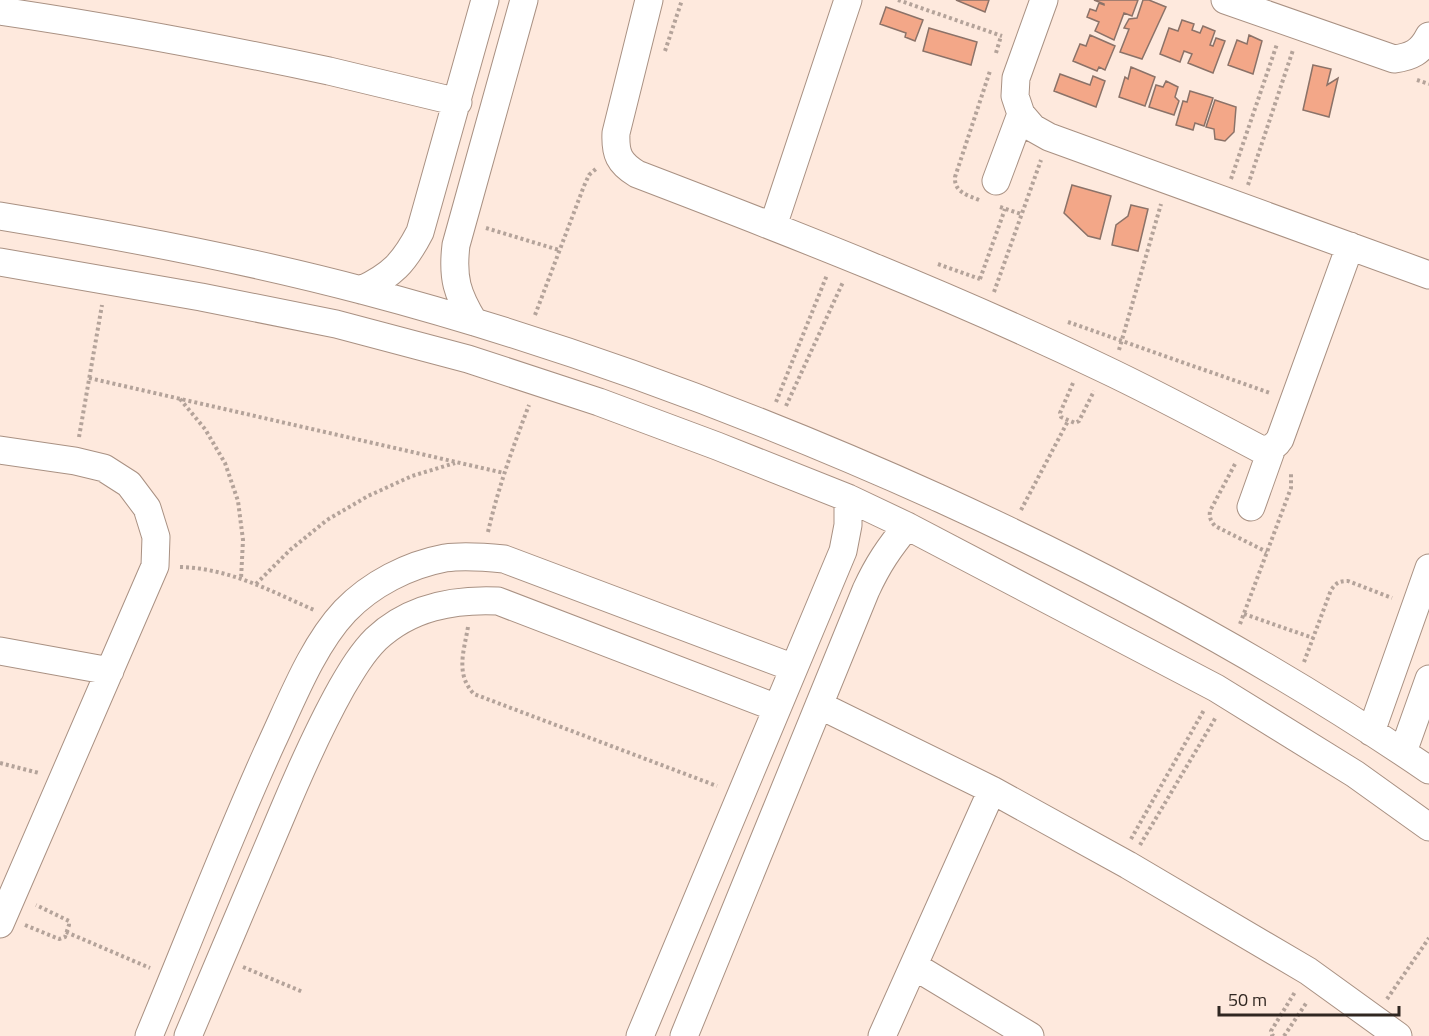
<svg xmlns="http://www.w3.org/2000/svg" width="1429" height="1036" viewBox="0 0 1429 1036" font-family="'Titillium Web',sans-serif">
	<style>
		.building { fill: #f3a788; stroke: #8b7268; stroke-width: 1.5 }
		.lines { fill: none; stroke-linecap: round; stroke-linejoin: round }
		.minor-casing { stroke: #a99183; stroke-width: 29 }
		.path { stroke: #b4a39a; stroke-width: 4; stroke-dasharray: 3 3; stroke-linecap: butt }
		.minor { stroke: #fff; stroke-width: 27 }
	</style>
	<rect width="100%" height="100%" fill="#fee9dd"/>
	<path class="building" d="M956,0h33l-4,12z
		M1094,0h44l-6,16 -8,-3 -10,27 -19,-9 4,-9 -12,-5 3,-8 6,2 3,-8 5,2v-1z
		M1143,0h6l17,7 -24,52 -22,-7 9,-23 -5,-1 5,-9 8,-1z
		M886,7l37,13 -8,21 -10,-4 1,-4 -26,-9z
		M1182,20l12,4 -2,6 8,3 3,-7 12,5 -5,14 3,1 3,-8 9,3 -12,32 -25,-10 4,-9 -8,-3 -4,11 -20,-8 9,-26 9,3z
		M929,28l48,14 -6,23 -48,-14z
		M1090,35l25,11 -10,24 -6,-3 -2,4 -24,-10 7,-17 6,2z
		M1249,35l13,6 -9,33 -25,-9 9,-25 10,4z
		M1313,65l18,4 -4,16 11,-7 -9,39 -26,-7z
		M1131,67l24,10 -10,29 -26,-9 6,-20 3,2z
		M1060,74l30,11 3,-9 12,5 -9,26 -42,-16z
		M1166,81l12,6 -3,10 4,4 -5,14 -25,-8 7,-22 7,2z
		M1190,91l23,7 -9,28 -9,-3 -2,7 -17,-5 7,-24 4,1z
		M1215,100l21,7 -2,25 -9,9 -10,-2 -1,-10 -8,-2z
		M1072,185l39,11 -11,43 -12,-3 -24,-23z
		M1131,205l17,4 -10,42 -26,-6 4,-20 12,-9z"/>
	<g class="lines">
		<g class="minor-casing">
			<path id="minor" d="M649,0l-33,133c-1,21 3,30 21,41 157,60 313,121 465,194 53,25 105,53 158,81 9,1 15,-2 20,-10l70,-193
				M1044,0l-28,78 -1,18 6,18 12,14 16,9 380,138
				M1225,0l169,59c17,-2 27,-7 35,-23
				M0,11c110,16 220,37 329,60 43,10 86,21 129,31
				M996,181l25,-67
				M0,216c122,20 245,43 365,75 197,52 390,124 576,208 169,77 334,166 488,271
				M773,226l75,-226
				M0,262l201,35 135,27 132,35 131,43 118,44 131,52 59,28 309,162 139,86 74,53
				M361,290c31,-15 43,-27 59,-58l65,-232
				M474,322c-17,-28 -22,-44 -18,-77l68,-245
				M0,450l75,11 29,7 25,16 18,24 9,29 -1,29 -155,358
				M1251,507l21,-59
				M0,651l110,20
				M819,705l173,85 136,75 180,106 90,65
				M1371,732l58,-164
				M1403,752l26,-73
				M914,966l116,70
				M149,1036c41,-98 79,-198 123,-294 20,-43 41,-97 73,-131 26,-27 63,-46 100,-53 19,-3 40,-1 59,1l290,109
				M188,1036c31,-74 63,-148 94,-222 18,-43 37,-86 60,-127 10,-17 20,-34 34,-48 34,-32 77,-40 122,-38l279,107
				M640,1036l203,-485 5,-26v-27
				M684,1036l182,-446c12,-26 23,-42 41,-64
				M882,1036l110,-246"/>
		</g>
		<path class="path" d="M898,0l104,36
			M665,51l17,-51
			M996,53l5,-17
			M1417,80l12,4
			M1231,179l46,-135
			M1248,185l45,-135
			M979,200c-12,-5 -25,-8 -24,-23l35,-106
			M1000,207l21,7
			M486,228l73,22
			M938,264l42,15
			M980,279l25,-70
			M994,292l47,-132
			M535,315l49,-129 5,-11 8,-7
			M1068,322l202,71
			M1119,350l42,-146
			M89,378l415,95
			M1073,383l-13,30 1,4 14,6 4,-2 15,-30
			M180,399l25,30 20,34 13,38 5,39 -2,39
			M776,402l51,-127
			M786,406l57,-124
			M79,437l23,-132
			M1235,464l-25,47c-1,7 1,10 5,15l52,26
			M1021,510l47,-89
			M488,532c10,-44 25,-85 41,-127
			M180,567c48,1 91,24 134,43
			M256,584l34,-34 37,-30 41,-24 44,-20 43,-13
			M1244,614l69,24
			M1240,624l51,-136v-15
			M468,627c-4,24 -13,47 6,67l243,92
			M1304,662l27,-72c5,-7 8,-9 17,-9l44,17
			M0,763l39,10
			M1131,839l73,-129
			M1140,845l76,-128
			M25,925l34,14 6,-2 4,-12v-4l-33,-16
			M66,932l84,36
			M243,967l60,25
			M1387,999l42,-61
			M1274,1036l-2,-1 -1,-4 24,-39
			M1284,1036l23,-34"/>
		<use href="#minor" class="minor"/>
	</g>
	<path d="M1219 1006v9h180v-9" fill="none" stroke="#302721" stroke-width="3"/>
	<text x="1228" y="1006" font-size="18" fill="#302721" stroke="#fee9dd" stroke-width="4.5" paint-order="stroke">50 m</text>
</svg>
